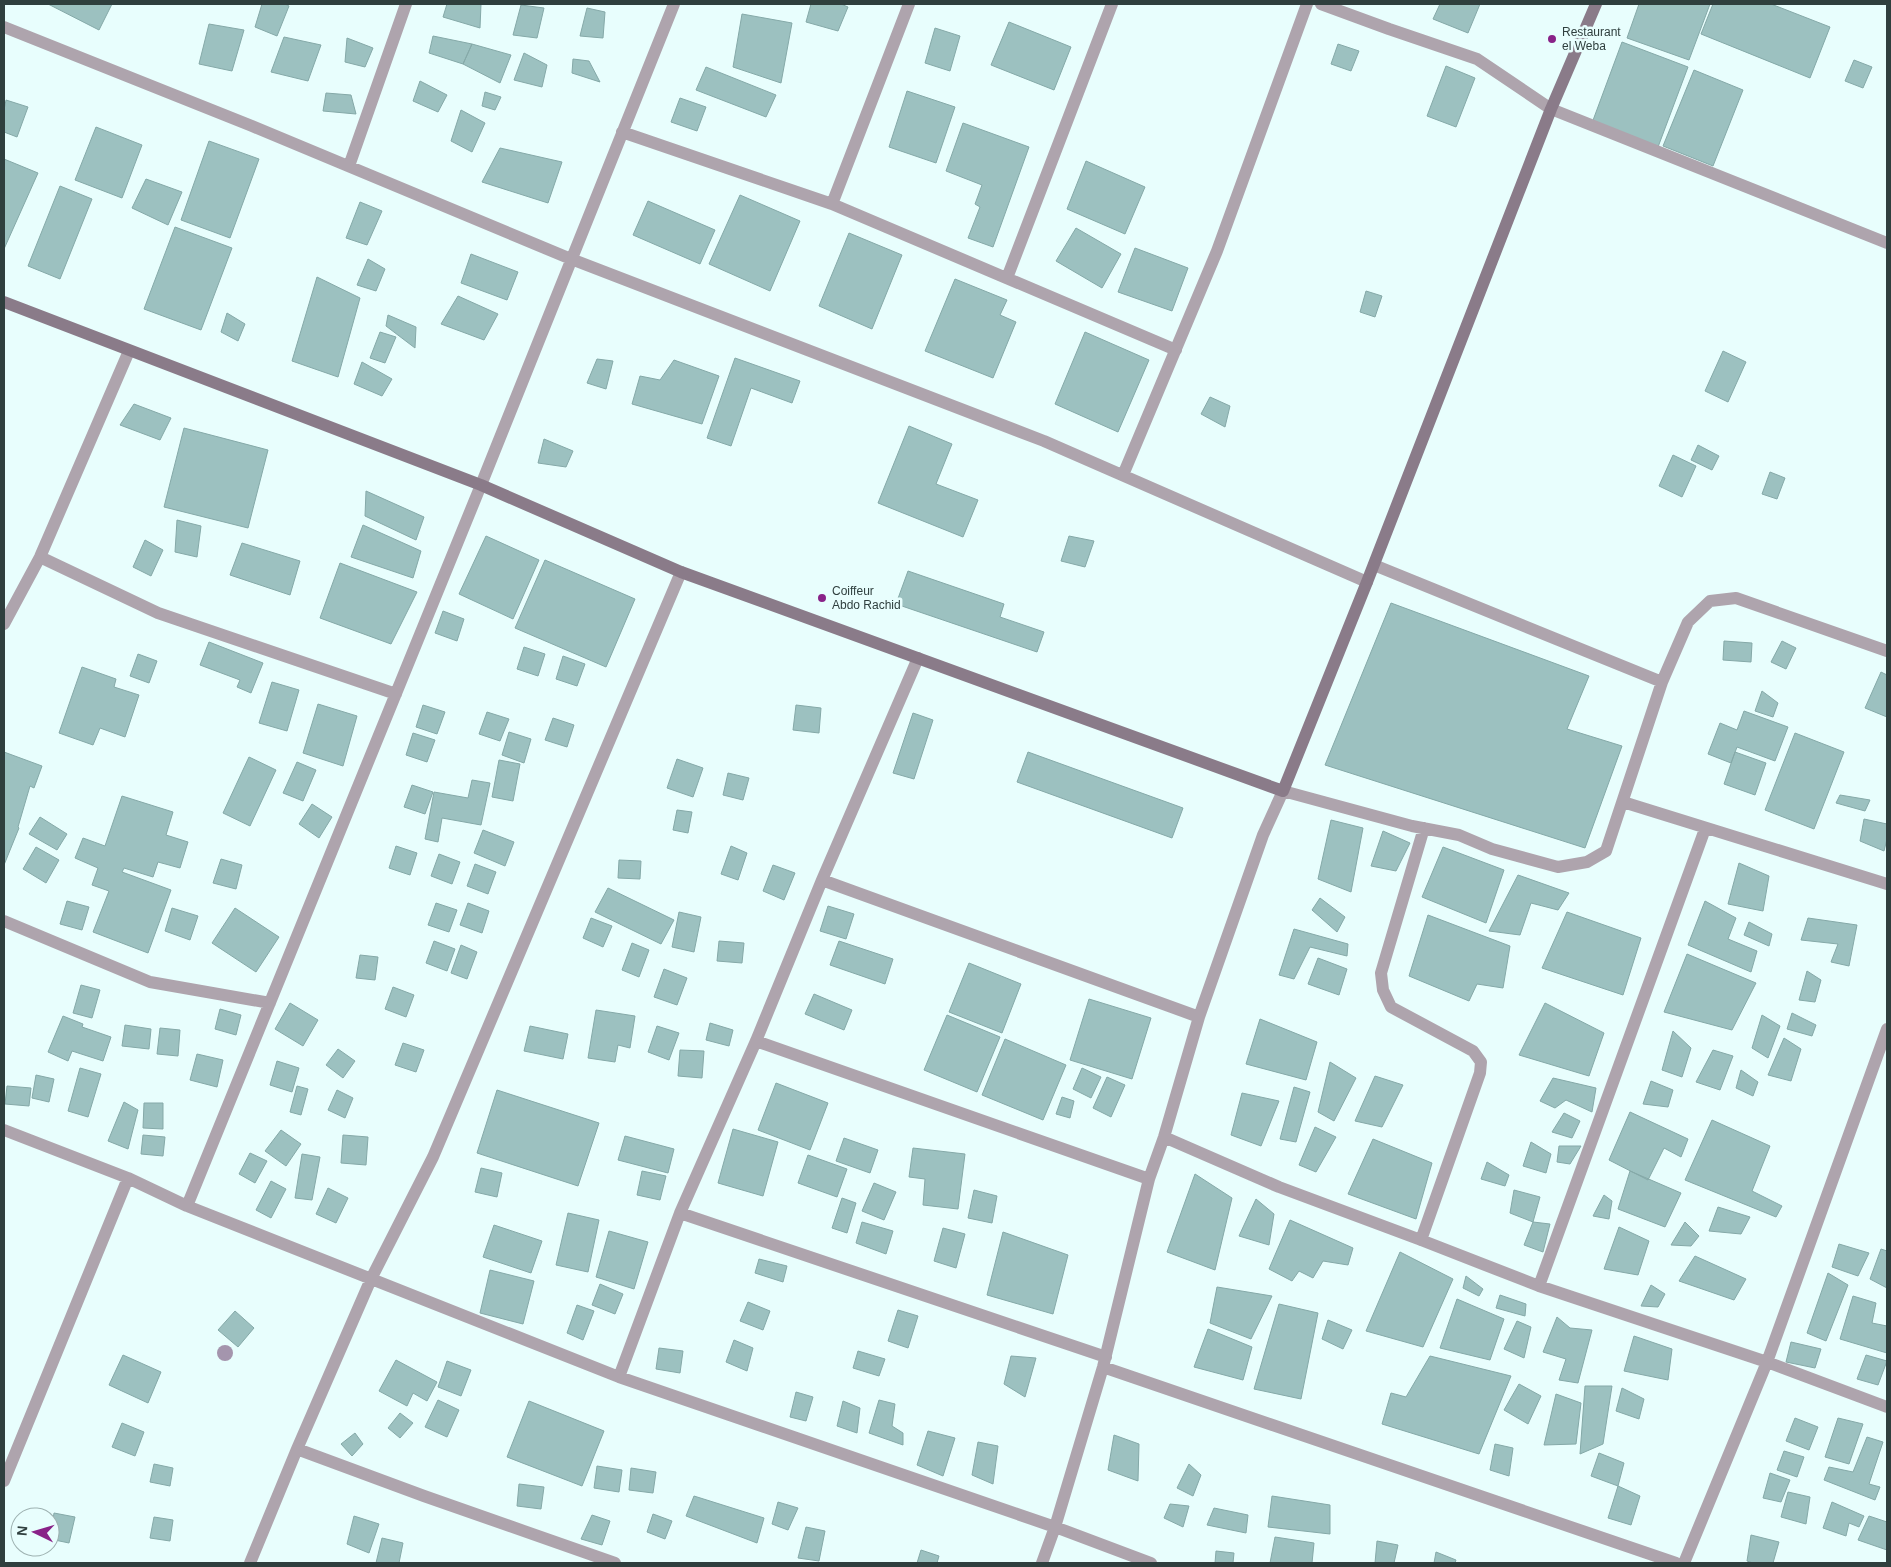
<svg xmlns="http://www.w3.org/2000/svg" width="1891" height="1567" viewBox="0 0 1891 1567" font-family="Helvetica,sans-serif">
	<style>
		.building { fill: #9cc1c0; stroke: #85a9a8 }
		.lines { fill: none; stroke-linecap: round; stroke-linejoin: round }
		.minor { stroke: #aea4ad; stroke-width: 12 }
		.secondary { stroke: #8a7b89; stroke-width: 12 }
		.tree { fill: #a495ad }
		.poi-dot { fill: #892288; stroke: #e8fefd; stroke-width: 2 }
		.labels { text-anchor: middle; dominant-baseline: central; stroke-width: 5; stroke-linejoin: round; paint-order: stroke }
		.poi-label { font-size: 12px; fill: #2f3f3e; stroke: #e8fefd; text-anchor: start }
	</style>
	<rect width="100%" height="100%" fill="#e8fefd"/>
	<path class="building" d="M48,4h64l-13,26z
		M262,4h23l4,2 -12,30 -22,-9z
		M447,4h34l-1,24 -37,-11z
		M811,4h30l7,3 -10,24 -32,-9z
		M1440,4h40l-12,29 -35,-14z
		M1639,4h71l-21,56 -62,-22z
		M1713,4h58l59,23 -20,51 -109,-44z
		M521,5l23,3 -7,30 -24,-3z
		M587,8l18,4 -2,26 -23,-2z
		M742,14l50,9 -11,60 -48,-16z
		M1009,22l62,25 -17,43 -63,-25z
		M209,24l35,6 -12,41 -33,-7z
		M935,28l25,8 -10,35 -25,-8z
		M433,36l39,8 -9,20 -34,-11z
		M284,37l37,8 -13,36 -37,-9z
		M347,38l26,10 -8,19 -20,-5z
		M1622,42l66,25 -30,80 -66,-24z
		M472,44l39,11 -11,28 -37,-19z
		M1338,44l21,7 -8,20 -20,-7z
		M524,53l23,12 -5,22 -28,-7z
		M573,59l16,2 11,21 -28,-9z
		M1854,60l18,7 -9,21 -18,-7z
		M1446,66l29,12 -19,49 -29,-11z
		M706,67l70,28 -10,22 -70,-27z
		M1694,70l49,20 -30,76 -50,-20z
		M420,81l27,14 -9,17 -25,-11z
		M907,91l48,16 -19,56 -47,-16z
		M485,92l16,5 -6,13 -13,-4z
		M326,93l25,2 5,19 -33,-3z
		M680,98l26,9 -9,24 -26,-9z
		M6,100l22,7 -11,30 -13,-5v-22z
		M461,110l24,13 -13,29 -21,-11z
		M963,123l66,24 -36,100 -25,-9 12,-31 -5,-3 7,-19 -36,-14z
		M96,127l46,18 -20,53 -47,-18z
		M209,141l50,18 -29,79 -49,-18z
		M500,148l62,14 -14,41 -66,-21z
		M4,159l34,14 -34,76z
		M1086,161l59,26 -20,47 -58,-25z
		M146,179l36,13 -14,33 -36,-17z
		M60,186l32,13 -32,80 -32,-13z
		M740,195l60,26 -30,70 -61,-27z
		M648,201l67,29 -15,34 -67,-29z
		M360,202l22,9 -15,34 -21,-7z
		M175,227l57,21 -31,82 -57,-21z
		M1076,228l45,26 -19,34 -46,-27z
		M849,233l53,22 -30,74 -53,-23z
		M1135,248l53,20 -16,43 -54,-19z
		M471,254l47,18 -11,28 -46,-17z
		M368,259l17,10 -9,22 -19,-6z
		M317,277l43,21 -22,79 -46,-16z
		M955,279l52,21 -7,15 16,7 -23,56 -68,-27z
		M1366,291l16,5 -7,21 -15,-5z
		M458,296l40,18 -14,26 -43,-16z
		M227,313l18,11 -7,17 -17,-9z
		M388,315l28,12 -1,21 -29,-22z
		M380,332l16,5 -11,26 -15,-5z
		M1085,332l64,28 -31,72 -63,-28z
		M1723,351l23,11 -18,40 -23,-11z
		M735,358l65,23 -8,22 -41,-15 -20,58 -24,-8z
		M597,359l16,2 -7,28 -19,-6z
		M674,360l45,16 -17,48 -70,-20 8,-28 20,4z
		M362,362l30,17 -10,17 -28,-12z
		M1210,397l20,9 -5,21 -24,-13z
		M134,404l37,14 -11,22 -40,-15z
		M909,426l43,18 -16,40 42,16 -15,37 -85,-34z
		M184,428l84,22 -20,78 -84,-21z
		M544,439l29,12 -7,16 -28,-4z
		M1698,445l21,11 -7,14 -21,-10z
		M1673,455l23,11 -14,31 -23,-11z
		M1770,472l15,6 -8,21 -15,-5z
		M366,491l58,26 -8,23 -51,-24z
		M177,520l24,6 -4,31 -22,-5z
		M363,525l58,26 -8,27 -62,-21z
		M486,536l53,24 -26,59 -54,-25z
		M1069,536l25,5 -9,26 -24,-6z
		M145,540l18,10 -12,26 -18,-9z
		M242,543l58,18 -10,34 -60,-20z
		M545,560l90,39 -29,68 -91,-39z
		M340,563l77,29 -26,52 -71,-26z
		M908,571l96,33 -4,13 44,15 -7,20 -141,-48z
		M1391,603l198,73 -22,53 55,17 -37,102 -260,-83z
		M443,611l21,8 -7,22 -22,-8z
		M1724,641l28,2 -1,19 -28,-2z
		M1782,641l14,7 -10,21 -15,-7z
		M209,642l54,21 -12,30 -14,-6 3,-7 -40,-15z
		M524,647l21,7 -7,22 -21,-7z
		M138,654l19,7 -8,22 -19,-7z
		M563,656l22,8 -8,22 -21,-7z
		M82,667l34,12 -2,8 25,8 -14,42 -25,-9 -7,17 -34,-12z
		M1881,672l6,3v42l-22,-9z
		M272,682l27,8 -12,41 -28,-8z
		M1762,691l16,12 -5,14 -18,-6z
		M318,704l39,12 -14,50 -40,-13z
		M423,705l22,7 -8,22 -21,-7z
		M796,705l25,3 -2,25 -26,-3z
		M1744,711l44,16 -13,34 -38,-14 -6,16 -23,-9 12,-31 17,7z
		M487,712l22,7 -9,22 -21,-7z
		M913,713l20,7 -19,59 -21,-6z
		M553,718l21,7 -7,22 -22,-7z
		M509,732l22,7 -7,24 -22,-8z
		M413,733l22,7 -8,22 -21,-7z
		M1795,733l49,19 -30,77 -49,-19z
		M4,752l38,14 -8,22 -4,-2 -12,41 1,1 -15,37z
		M1028,752l155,56 -11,30 -155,-56z
		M1735,752l31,11 -11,32 -31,-11z
		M249,757l27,13 -26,56 -27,-13z
		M677,759l26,9 -10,29 -26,-9z
		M499,760l21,4 -7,37 -21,-4z
		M297,762l19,8 -13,31 -20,-8z
		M728,773l21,5 -6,22 -20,-5z
		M472,780l18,3 -9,42 -39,-7 -4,24 -13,-3 9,-47 34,6z
		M412,785l21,7 -8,22 -21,-7z
		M1840,795l30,5 -5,11 -29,-8z
		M122,796l51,16 -7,23 22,7 -8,26 -22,-6 -5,15 -29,-9 -2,4 49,18 -23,63 -55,-21 16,-41 -17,-6 6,-17 -23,-10 8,-20 22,8z
		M312,804l20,13 -13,21 -20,-14z
		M677,810l15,2 -4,21 -15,-3z
		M40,817l27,17 -10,16 -28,-16z
		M1864,819l23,5v15l-3,12 -24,-10z
		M1331,820l32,8 -12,64 -33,-13z
		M483,830l31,12 -9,24 -31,-13z
		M1383,831l27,12 -14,28 -25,-5z
		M396,846l21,7 -7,22 -21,-7z
		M731,846l16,7 -9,27 -17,-6z
		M36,847l23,13 -13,23 -23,-14z
		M1443,847l61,23 -18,53 -64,-26z
		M439,854l21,8 -8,22 -21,-8z
		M221,859l21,6 -6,24 -23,-6z
		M619,860l22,1 -1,18 -22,-1z
		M1739,863l30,13 -6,35 -35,-7z
		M475,864l21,8 -8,22 -21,-8z
		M773,865l22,8 -11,27 -21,-9z
		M1518,875l51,18 -11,17 -27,-7 -11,32 -31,-4z
		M608,888l66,32 -13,24 -66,-32z
		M1320,898l25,19 -8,15 -25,-22z
		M67,901l22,6 -7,23 -22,-6z
		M1705,901l31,17 -8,21 29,12 -6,21 -63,-27z
		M436,903l21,7 -8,22 -21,-7z
		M468,903l21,8 -7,22 -22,-8z
		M828,906l26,8 -8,25 -26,-8z
		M172,908l26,8 -8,24 -25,-9z
		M235,908l44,29 -23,35 -44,-29z
		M679,912l22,5 -7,35 -22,-5z
		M1567,912l74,26 -18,57 -81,-27z
		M1428,915l82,31 -7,42 -26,-4 -8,17 -60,-25z
		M591,918l21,8 -9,21 -20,-9z
		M1808,918l49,7 -8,41 -18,-4 7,-18 -37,-4z
		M1749,922l23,12 -3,12 -25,-11z
		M1294,929l54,15 -1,12 -37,-9 -16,32 -15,-4z
		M434,941l21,8 -8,22 -21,-8z
		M719,941l25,2 -2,20 -25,-2z
		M839,941l54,18 -8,25 -55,-19z
		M632,943l17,7 -10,27 -17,-7z
		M461,945l16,7 -10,27 -16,-6z
		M1687,954l69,29 -24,47 -68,-18z
		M360,955l18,2 -3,23 -19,-2z
		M1318,958l29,11 -8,26 -31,-11z
		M969,963l52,21 -19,49 -53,-21z
		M664,969l23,9 -10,27 -23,-8z
		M1807,971l14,9 -6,22 -16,-2z
		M81,985l19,5 -8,28 -19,-5z
		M393,987l21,8 -8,22 -21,-8z
		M814,994l38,16 -8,20 -39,-16z
		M1089,999l62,19 -19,61 -62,-19z
		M290,1003l28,17 -15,26 -28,-17z
		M1545,1003l59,30 -15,43 -70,-21z
		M220,1009l21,6 -5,20 -21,-6z
		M596,1010l39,6 -5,32 -12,-3 -3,17 -27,-4z
		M1792,1013l24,12 -4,11 -25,-7z
		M947,1015l53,22 -23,55 -53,-22z
		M1762,1015l18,11 -12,32 -16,-10z
		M63,1016l20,8 -1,3 29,10 -8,24 -31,-10 -4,10 -20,-9z
		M1260,1019l57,23 -11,38 -60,-16z
		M710,1023l23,7 -4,16 -23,-6z
		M125,1025l26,4 -2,20 -27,-3z
		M530,1026l38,8 -5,25 -39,-8z
		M657,1026l22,7 -10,27 -21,-8z
		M160,1028l20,2 -2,26 -21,-2z
		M1673,1031l18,17 -9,29 -20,-7z
		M1784,1038l17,11 -10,32 -23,-6z
		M1005,1039l61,26 -23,55 -61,-25z
		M403,1043l21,7 -8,22 -21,-7z
		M338,1049l17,12 -12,17 -17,-13z
		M680,1050l24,1 -2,27 -24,-2z
		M1713,1050l20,6 -13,34 -24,-8z
		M197,1054l26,6 -6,27 -27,-7z
		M277,1061l22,7 -7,24 -22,-7z
		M1330,1062l26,16 -22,43 -16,-9z
		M80,1068l21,6 -13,43 -20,-6z
		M1082,1068l19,9 -10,21 -18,-9z
		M1741,1070l17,12 -5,14 -17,-8z
		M36,1075l18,4 -5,23 -17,-4z
		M1375,1076l28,9 -21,42 -27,-6z
		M1107,1077l18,8 -14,32 -18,-9z
		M1553,1078l43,10 -4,24 -26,-12 -11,8 -15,-7z
		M1651,1081l22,9 -5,17 -25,-3z
		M776,1083l52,20 -18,47 -52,-20z
		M7,1086l24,2 -2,18 -24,-2z
		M297,1086l11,3 -7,26 -11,-3z
		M1294,1087l16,5 -14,50 -16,-3z
		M337,1090l16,8 -8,20 -17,-8z
		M497,1090l102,33 -21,63 -101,-33z
		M1242,1093l37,8 -18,45 -30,-11z
		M1062,1097l12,4 -4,17 -14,-4z
		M124,1102l14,8 -10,39 -20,-8z
		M144,1103h19v26l-20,-1z
		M1630,1112l58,27 -7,18 -17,-9 -16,32 -39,-20z
		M1564,1113l16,8 -8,17 -20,-6z
		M1712,1120l58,26 -18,45 30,15 -6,11 -91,-37z
		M1315,1127l21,10 -20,35 -17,-7z
		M733,1129l45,13 -15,54 -45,-13z
		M281,1130l20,14 -15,22 -21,-15z
		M143,1135l22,2 -2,19 -22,-2z
		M343,1135l25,2 -2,28 -25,-2z
		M625,1136l49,13 -6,24 -50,-13z
		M844,1138l34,12 -8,23 -34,-12z
		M1373,1139l59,24 -16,56 -68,-25z
		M1531,1142l20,12 -5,19 -23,-7z
		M1559,1146h22l-11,18 -13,-2z
		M913,1148l52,6 -7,55 -35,-4 2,-26 -16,-2z
		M250,1153l17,8 -12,22 -16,-9z
		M302,1154l18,3 -8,43 -17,-2z
		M808,1155l39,14 -10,28 -39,-14z
		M1487,1162l22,13 -4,11 -24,-7z
		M481,1168l21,5 -5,24 -22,-5z
		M642,1171l24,5 -6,24 -23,-5z
		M1630,1171l51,22 -16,34 -47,-18z
		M1195,1174l37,24 -17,72 -48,-18z
		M271,1181l15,8 -15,29 -15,-8z
		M874,1183l22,9 -12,28 -22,-9z
		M328,1188l20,10 -12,25 -20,-9z
		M974,1190l23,6 -5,27 -24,-5z
		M1514,1190l26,7 -7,25 -23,-9z
		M1604,1195l8,6 -3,18 -16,-3z
		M842,1198l14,5 -9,30 -15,-5z
		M1256,1199l18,15 -5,31 -30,-9z
		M1718,1207l32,10 -9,17 -32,-3z
		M568,1213l31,7 -11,52 -32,-7z
		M1290,1220l63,28 -5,17 -25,-4 -10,17 -14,-7 -7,10 -23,-12z
		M862,1222l31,9 -7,23 -30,-11z
		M1533,1222l17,2 -7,28 -19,-7z
		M1685,1222l14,14 -8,10 -20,-1z
		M494,1225l48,16 -11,32 -48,-16z
		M1619,1227l30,14 -11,34 -34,-6z
		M943,1228l22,6 -9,34 -22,-7z
		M609,1231l39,11 -14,47 -38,-12z
		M1003,1232l65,23 -15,59 -66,-19z
		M1839,1244l30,9 -11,23 -26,-9z
		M1881,1249l6,2v37l-17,-9z
		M1400,1252l53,27 -30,68 -57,-16z
		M1695,1256l51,23 -12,21 -55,-19z
		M759,1259l28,7 -4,16 -28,-9z
		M490,1270l44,11 -11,43 -43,-11z
		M1828,1273l20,12 -22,56 -19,-8z
		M1466,1276l17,13 -4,7 -16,-8z
		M600,1284l23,10 -8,20 -23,-9z
		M1651,1285l14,9 -7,13 -17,-1z
		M1217,1287l55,9 -21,43 -41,-16z
		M1500,1295l26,9 -1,12 -29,-8z
		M1853,1296l23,7 -4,20 15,3v27l-47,-14z
		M1457,1299l47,20 -14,41 -50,-12z
		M748,1302l22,9 -7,19 -23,-9z
		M1279,1304l39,9 -17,86 -47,-10z
		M577,1305l17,6 -11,29 -16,-7z
		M898,1310l20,6 -10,32 -20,-7z
		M235,1311l19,17 -16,19 -20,-17z
		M1557,1317l13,11 22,2 -14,53 -19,-3 7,-21 -23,-7z
		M1328,1320l24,10 -9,19 -21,-10z
		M1517,1321l14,6 -7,31 -20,-9z
		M1208,1329l44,18 -9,33 -49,-13z
		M1634,1336l38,13 -4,31 -44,-9z
		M734,1340l19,8 -6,23 -21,-9z
		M1791,1342l30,7 -6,19 -29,-6z
		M659,1348l24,3 -3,22 -24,-4z
		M858,1351l27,8 -6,17 -26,-8z
		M123,1355l38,17 -13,31 -39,-18z
		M1866,1355l21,6 -9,24 -21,-6z
		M1011,1356l25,2 -11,39 -21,-13z
		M1430,1356l81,20 -32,78 -97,-30 9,-31 15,4z
		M396,1360l41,22 -10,19 -14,-8 -6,13 -28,-15z
		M447,1361l24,9 -10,26 -23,-9z
		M1519,1384l22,12 -13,28 -24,-14z
		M1585,1386h27l-9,58 -23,10z
		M1622,1388l22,11 -5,20 -23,-8z
		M796,1392l17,5 -7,24 -16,-4z
		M1556,1394l25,9 -5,41 -32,1z
		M438,1400l21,10 -12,27 -22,-10z
		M879,1400l16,4 -3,22 11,7v12l-34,-12z
		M529,1401l75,30 -22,55 -75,-29z
		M843,1401l17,7 -3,25 -20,-7z
		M400,1413l13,10 -13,15 -12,-10z
		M1795,1418l23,9 -9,23 -23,-9z
		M1838,1418l25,6 -14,40 -24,-7z
		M122,1423l22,9 -9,24 -23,-9z
		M928,1431l27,7 -12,38 -26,-11z
		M355,1433l8,11 -11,12 -11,-12z
		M1114,1435l25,9 -1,37 -30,-11z
		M1867,1437l16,5 -14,42 11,3 -5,13 -51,-20 5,-13 24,5z
		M978,1442l20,4 -5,38 -21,-9z
		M1495,1444l18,4 -4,28 -19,-6z
		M1784,1451l20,6 -7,20 -20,-7z
		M1599,1453l25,10 -6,23 -27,-10z
		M154,1464l19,4 -3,18 -20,-4z
		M1189,1464l12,11 -8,21 -16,-8z
		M597,1466l25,4 -3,22 -25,-4z
		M631,1468l25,4 -3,21 -24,-3z
		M1770,1473l20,7 -9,22 -18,-4z
		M519,1484l25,3 -3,22 -24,-3z
		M1618,1486l22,10 -9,29 -23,-7z
		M1788,1492l22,5 -4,27 -25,-7z
		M694,1496l70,22 -7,25 -71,-27z
		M1272,1496l58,9v29l-62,-7z
		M778,1502l20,6 -10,22 -16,-6z
		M1832,1502l32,14 -5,11 -10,-4 -3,13 -23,-8z
		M1170,1504l19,2 -6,21 -19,-9z
		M1214,1508l34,7 -2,18 -39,-8z
		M54,1513l21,4 -6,26 -19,-4z
		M653,1514l19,7 -7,18 -18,-7z
		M592,1515l18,6 -8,24 -21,-6z
		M354,1516l25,8 -10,29 -22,-9z
		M1869,1516l18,6v28l-29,-10z
		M154,1517l19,3 -3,21 -20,-3z
		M806,1527l19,4 -6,30 -21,-3z
		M1751,1535l28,7 -6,21h-20l-6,-2z
		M1275,1537l39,6 -2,20h-42z
		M382,1538l21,5 -4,20h-23z
		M1377,1541l21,4 -4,18h-19z
		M921,1550l18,6 -2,7h-20z
		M1216,1551l18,2 -1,10h-18z
		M1436,1552l20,8 -1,3h-21z"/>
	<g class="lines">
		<path class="minor" d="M1321,4l68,25 88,30 74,50 336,134
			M4,27l248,99 319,133 473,182 323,141
			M622,132l210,72 344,146
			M349,166l57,-162
			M832,204l77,-200
			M1007,278l105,-274
			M1123,475l94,-224 90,-247
			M40,557l118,56 238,81
			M1374,565l288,117
			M4,624l36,-67 89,-206
			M1623,802l264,82
			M822,880l377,137
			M4,921l146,61 120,21
			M756,1041l393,138
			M4,1130l124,48 59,28 432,171 436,150 96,36
			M1164,1137l115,50 142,53 118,46 228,76 120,45
			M187,1206l294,-721 193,-481
			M680,1213l426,144
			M1421,1240l59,-167 1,-11 -8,-11 -82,-44 -8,-17 -2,-17 43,-145
			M1539,1286l166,-457
			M1103,1367l573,196
			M619,1377l61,-164 76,-172 66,-161 96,-222
			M297,1449l127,47 191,67
			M4,1481l124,-303
			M250,1563l47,-114 74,-170 62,-122 248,-585
			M1042,1563l13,-36 48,-160 46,-188 15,-42 35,-120 64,-182 20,-44 129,35 47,9 33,14 66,18 29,-5 19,-11 56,-169 26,-60 22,-21 26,-3 151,53
			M1684,1563l83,-201 120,-333"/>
		<path class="secondary" d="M4,302l477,183 200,87 602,219 84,-209 184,-473 45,-105"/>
	</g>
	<circle class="tree" cx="225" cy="1353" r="8"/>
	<g class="poi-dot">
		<circle cx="1552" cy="39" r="5"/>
		<circle cx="822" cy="598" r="5"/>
	</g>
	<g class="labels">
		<g class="poi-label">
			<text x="1562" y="32">Restaurant<tspan x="1562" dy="14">el Weba</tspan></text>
			<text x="832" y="591">Coiffeur<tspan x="832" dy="14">Abdo Rachid</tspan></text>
		</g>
	</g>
	<rect width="1891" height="1567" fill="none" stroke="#2f3f3e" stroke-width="10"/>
	<g transform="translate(35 1532) rotate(275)"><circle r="24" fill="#e8fefd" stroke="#9eb2b1"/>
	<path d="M0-4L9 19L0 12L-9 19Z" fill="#892288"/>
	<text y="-8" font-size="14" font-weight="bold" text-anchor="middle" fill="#2f3f3e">N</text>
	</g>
</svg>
